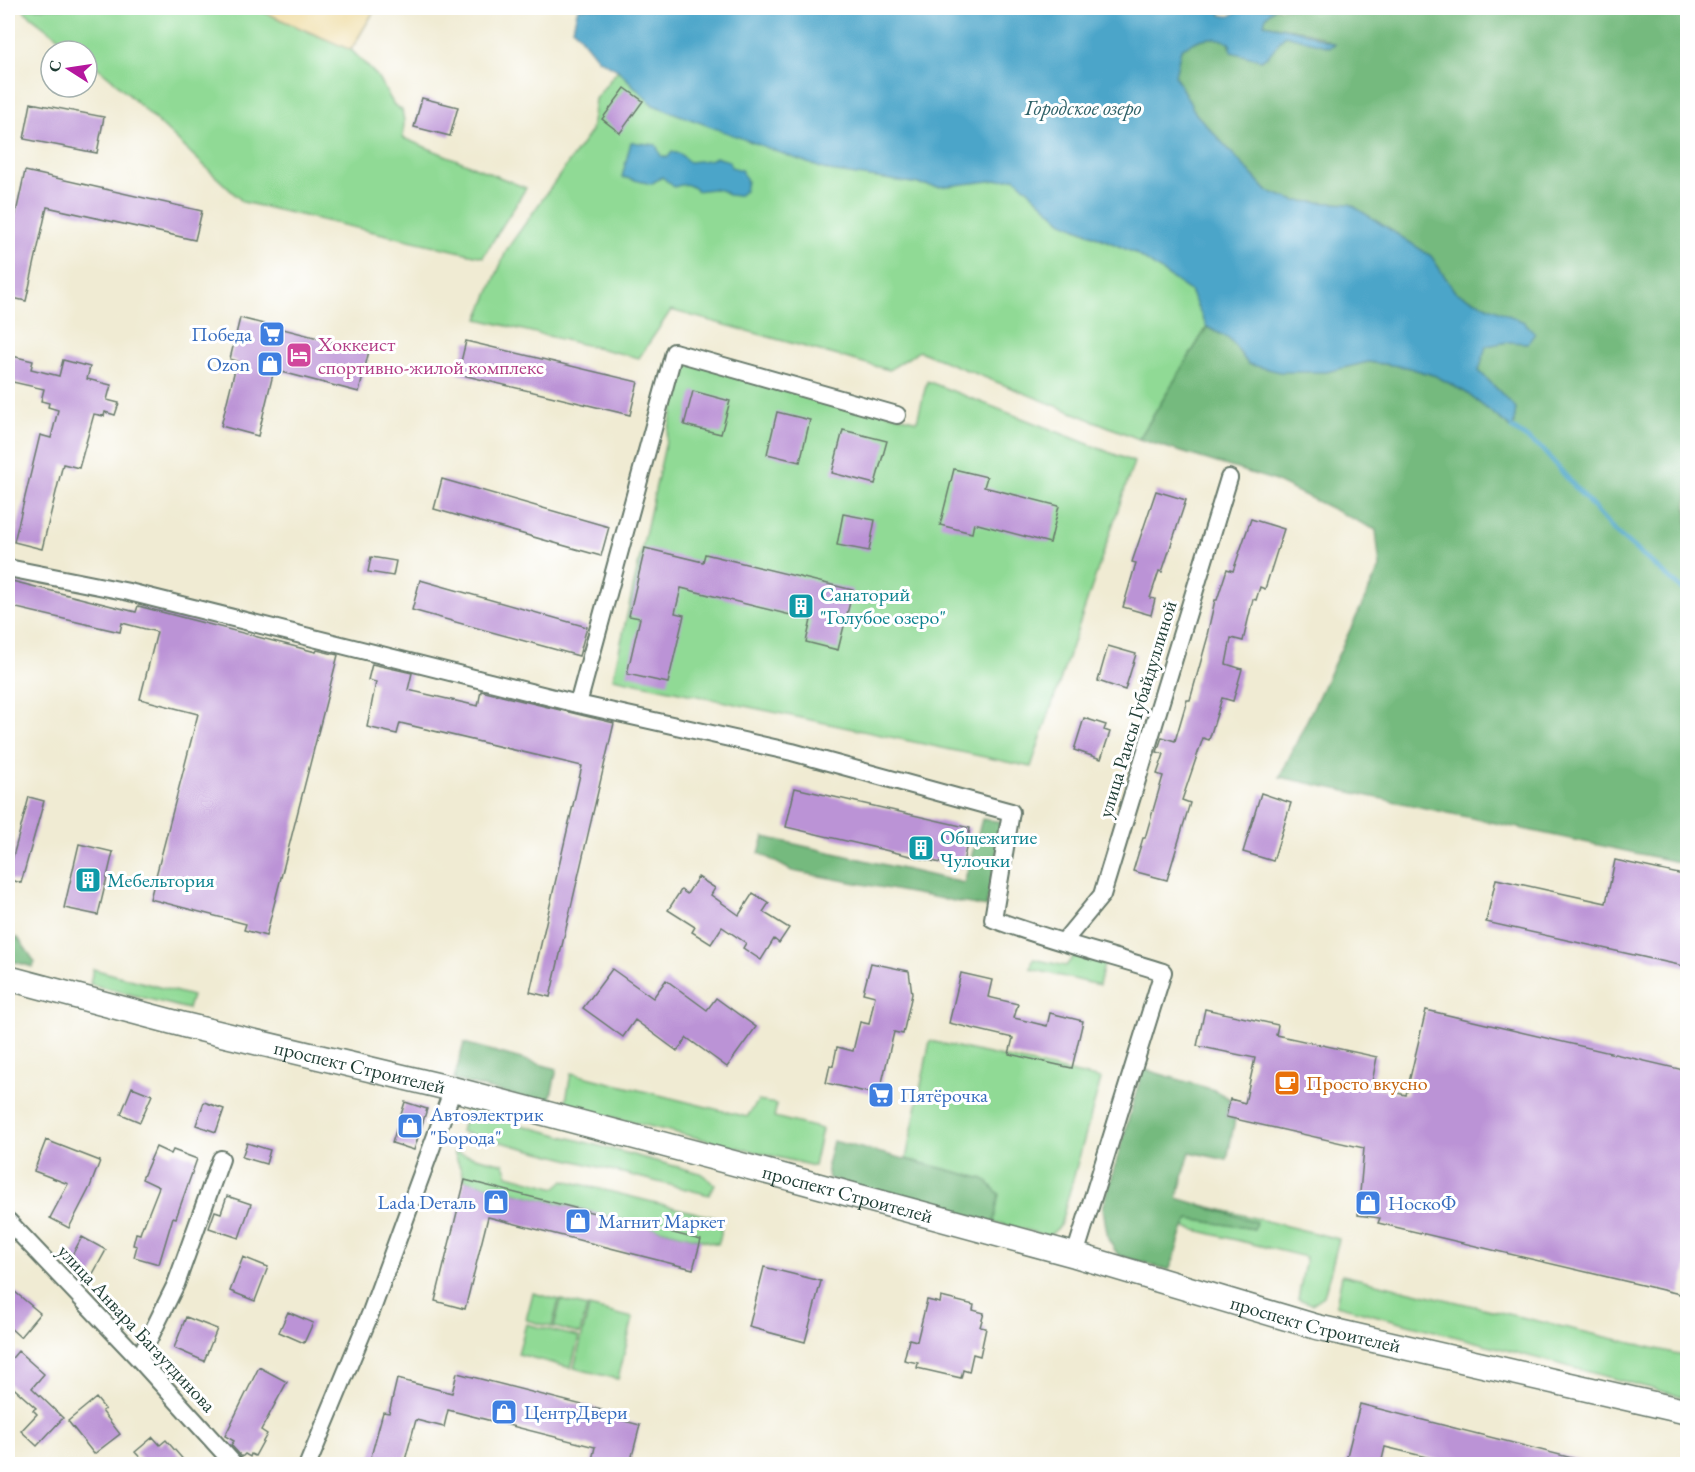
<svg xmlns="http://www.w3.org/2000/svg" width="1695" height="1472" viewBox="0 0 1695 1472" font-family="'EB Garamond',serif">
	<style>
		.green { fill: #90da95; stroke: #588c64; stroke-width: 1.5 }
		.forest { fill: #74ba7e; stroke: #4a7c59; stroke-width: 1.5 }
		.sand { fill: #eeda9e; stroke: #868c69; stroke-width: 1.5 }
		.water { fill: #4ba5c9; stroke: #35717e; stroke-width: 1.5 }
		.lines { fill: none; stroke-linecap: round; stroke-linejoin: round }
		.stream { stroke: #4ba5c9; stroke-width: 5 }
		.building { fill: #bb93d6 }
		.street-casing { stroke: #687a6c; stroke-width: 20 }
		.secondary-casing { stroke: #687a6c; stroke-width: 27 }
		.street { stroke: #fff; stroke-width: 16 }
		.secondary { stroke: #fff; stroke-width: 24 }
		.labels { text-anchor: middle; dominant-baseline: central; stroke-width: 6; stroke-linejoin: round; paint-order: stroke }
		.shop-label { font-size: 20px; fill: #366cbe; stroke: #fff; text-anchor: start }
		.hotel-label { font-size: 20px; fill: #b23c85; stroke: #fff; text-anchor: start }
		.culture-label { font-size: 20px; fill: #0d838f; stroke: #fff; text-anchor: start }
		.street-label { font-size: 20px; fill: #1f3d34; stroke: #fff }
		.food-label { font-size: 20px; fill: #c56008; stroke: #fff; text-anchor: start }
		.water-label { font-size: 21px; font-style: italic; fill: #2e6168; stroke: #fff }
	</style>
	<rect width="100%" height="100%" fill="#fff"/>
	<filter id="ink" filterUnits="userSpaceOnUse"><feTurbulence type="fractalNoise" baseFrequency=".0167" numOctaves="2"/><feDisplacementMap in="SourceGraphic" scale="12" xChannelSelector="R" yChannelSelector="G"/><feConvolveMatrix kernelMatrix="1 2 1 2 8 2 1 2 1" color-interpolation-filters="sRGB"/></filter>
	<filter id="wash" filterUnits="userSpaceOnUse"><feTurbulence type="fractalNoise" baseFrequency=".008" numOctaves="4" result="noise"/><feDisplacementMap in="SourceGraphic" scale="24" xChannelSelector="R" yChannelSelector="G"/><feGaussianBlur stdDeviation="1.35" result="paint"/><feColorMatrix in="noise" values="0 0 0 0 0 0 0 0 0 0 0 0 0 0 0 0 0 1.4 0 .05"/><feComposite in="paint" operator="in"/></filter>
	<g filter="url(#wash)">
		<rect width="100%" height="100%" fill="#f0ebd3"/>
		<path class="green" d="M25,8h229l97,42 26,26 17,29 8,5 2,11 -1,17 123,50 -43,69 -240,-55 -130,-122 -26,-21v-8h-11l-52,-40z
			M618,70l35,35 338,74 24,-2 48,45 72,31 55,38 17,36 -68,112 -220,-88 -30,19 -218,-60 -32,48 -161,-39 29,-70 84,-118 4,-32z
			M685,356l232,65 10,-40 207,81 -103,305 -418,-89z
			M1075,954l27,5 2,6 -5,20 -68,-16 2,-10 33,7z
			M93,969l99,27 -4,13 -98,-25z
			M930,1041l171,38 -41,147 -11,10 -55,-14 -10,-43 -78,-20z
			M571,1073l176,44 11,-16 19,3 -3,13 48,12 -8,37 -249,-60z
			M466,1110l234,63 15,11 -6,11 -248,-63z
			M454,1152l50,12 4,11 48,13 8,-8 157,39v16l-3,9 -253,-64z
			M1198,1204l141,35 -15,57 -12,8 -14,-5 8,-42 -123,-30 6,-8 65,10 1,-7z
			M1342,1275l345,81v42l-351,-93z
			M533,1293l26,7 -7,27 -26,-7z
			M561,1300l26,7 -7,27 -26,-7z
			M589,1307l44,11 -15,61 -44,-11z
			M526,1324l53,13 -8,31 -53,-14z"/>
		<path class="forest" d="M1275,8h412v856l-407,-87 100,-210 -4,-37 -103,-50 -134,-41 68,-112 23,12 18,25 78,8 42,-10 38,5 30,9 29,16 48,37 3,-21 -37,-37 6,-25 23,-4 20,1 -4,-21 -69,-30 -24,-36 -81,-52 -54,-3 -29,-10 -71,-77 -21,-39 6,-26c17,-10 30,-16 49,-6l1,9 30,8 8,-5 15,-20 50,9c-19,-13 -47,-16 -71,-20l3,-8z
			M982,819l22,3 -18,85 -194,-36 -33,-18 5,-16 200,46z
			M8,935l10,3 17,24 -2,5 -25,-7z
			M464,1043l93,26 -8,35 -95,-24z
			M1143,1069l71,21 16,9 -4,18 9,2 -8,41 -37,-8 -13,46 79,24 -2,7 -65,-10c-11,15 -11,35 -20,51l-51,-15 -10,-16 -5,-31z
			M833,1141l151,38 15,15 -5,28 -165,-43 -2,-14z"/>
		<path class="sand" d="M254,8h122l-25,42z"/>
		<path class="water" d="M578,8h643v7l9,1 12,-8h33l-9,8 -2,8 39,8 32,12 -5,3 -45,-12 -16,20 -8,5 -30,-8 -1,-9c-19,-10 -32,-4 -49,6l-6,27 21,38 71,77 29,10 54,3 81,52 24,36 69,30 11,11 -7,10 -20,-1 -22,4 -7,25 37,37 -3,21 -48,-37 -29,-16 -30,-9 -38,-5 -42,10h-46l-32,-8 -18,-25 -23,-12 -17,-36 -55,-38 -72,-31 -48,-44 -76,9 -110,-16 -176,-66 -35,-35 -20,-11 -25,-31z
			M631,142l25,3 5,11 7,1 4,-5 8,2 9,8 20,-2 7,-3 13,4 2,6 10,3 6,11 -2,10 -7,5 -10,-1c-8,-9 -20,-6 -31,-4 -8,-8 -13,-8 -23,-4l-12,-10 -11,7 -29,-7z"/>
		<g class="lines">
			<path class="stream" d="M1513,429l28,19 73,83 74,63"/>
		</g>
		<g id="blocks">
			<path class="building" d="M625,88l18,13 -23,32 -18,-14z
				M422,98l36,9 -8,29 -36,-9z
				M31,103l73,14 -7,36 -73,-14z
				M25,171l177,40 -7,29 -148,-33 -21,94 -18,-4v-47z
				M240,318l129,33 -10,41 -85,-22 -16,66 -37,-10 16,-65 -7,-2z
				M466,341l172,41 -8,33 -172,-41z
				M8,355l25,6 -2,8 28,7 4,-16 27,7 -3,12 24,6 -4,15 12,3 -4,12 -10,-3 -1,4 -10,-2 -15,54 -16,-4 -21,85 -28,-7 26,-107 11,3 7,-28 -10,-3 1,-4 -8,-2 3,-12 -36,-8z
				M693,391l37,10 -9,33 -37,-9z
				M777,412l33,8 -10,42 -33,-8z
				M843,430l44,11 -12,43 -43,-11z
				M954,469l33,8 -3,10 75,19 -9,37 -76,-20 -2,10 -32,-8z
				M442,479l167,48 -8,29 -167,-47z
				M1156,491l30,9 -24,72 -3,-1 -9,27 5,1 -4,16 -28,-8 13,-44 -4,-1z
				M843,514l32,6 -6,31 -32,-6z
				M1251,519l33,10 -19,60 -5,-2 -4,13 -3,-1 -10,42 -12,-3 -5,26 16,5 -9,32 -11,-3 -13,42 -6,-2 -21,62 8,3 -23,77 -34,-9 10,-33h2l18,-62 -6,-2 7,-20 -7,-2 5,-15 13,4 12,-41h3l18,-64 -1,-1 8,-35h2l10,-31 6,2z
				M645,548l58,14 2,-8 148,36 -15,60 -32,-8 5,-22 -130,-32 -6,25 9,2 -16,68 -41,-9 13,-56 -11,-2z
				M371,557l25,4 -3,15 -25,-4z
				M8,580l128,32 2,-6 178,46 1,-2 21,5 -72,281 -22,-6 2,-6 -96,-25 48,-185 -58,-15 17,-67 -35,-9 -2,9 -112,-26z
				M420,580l167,47 -8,29 -167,-46z
				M1108,646l28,8 -11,36 -27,-9z
				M372,664l40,9 -4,17 70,16 3,-15 133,32 -64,274 -20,-5 52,-226 -182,-43 -3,11 -30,-7 9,-45 -8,-2z
				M1084,718l22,7 -2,5 6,2 -9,27 -27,-9z
				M795,788l175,40 -8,40 -176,-41z
				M1261,793l30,10 -18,58 -30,-9z
				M29,797l15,4 -23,82 -13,-4v-4z
				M79,844l34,8 -15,63 -34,-7z
				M1615,860l73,16v91l-202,-45 10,-43 110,24z
				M698,877l17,11 -4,7 28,20 14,-22 16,10 -6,9 26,16 -10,15 -5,-4 -13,21 -18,-12 3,-5 -24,-16 -11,17 -19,-12 3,-5 -27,-17 13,-20 6,4z
				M871,963l38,8 3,23 -9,40 -9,-2 -15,63 -53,-12 4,-18 3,1 4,-19 16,4 7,-29 9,2 6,-28 -12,-3z
				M612,969l41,29 13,-18 41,30 9,-12 40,29 -29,40 -40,-29 -10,13 -42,-31 -12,17 -40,-29z
				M961,973l31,7 -4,17 30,7 -4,14 33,8 3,-13 33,8 -11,47 -63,-14 4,-16 -64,-15z
				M1205,1009l73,16 -2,10 101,22 -6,30 35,8 20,-85 262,61v190l-8,33 -302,-71 2,-5 -22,-3 6,-67 -138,-31 4,-18 15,4 10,-45 -58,-12z
				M132,1087l20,8 -12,27 -19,-8z
				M204,1102l20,7 -8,23 -20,-7z
				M405,1102l22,7 -13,41 -22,-7z
				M46,1140l54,21 -10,26 -21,41 -19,-10 18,-34 -34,-13z
				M247,1143l23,7 -4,14 -24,-7z
				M156,1147l15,7 2,-4 24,9 -21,59 -3,-1 -14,47 -25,-7 3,-11 -4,-1 3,-12 4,1 3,-9h1l15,-38 -17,-8z
				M465,1180l236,60 -8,29 -205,-52 -23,92 -30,-8z
				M227,1196l24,8 -12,34 -30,-10 6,-17 6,2z
				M82,1237l24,13 -16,29 -24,-13z
				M243,1257l25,10 -13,34 -25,-10z
				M764,1267l57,14 -16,61 -56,-15z
				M8,1286l32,27 -20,24 -12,-11z
				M941,1297l33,8 -1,5 11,3 -4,14 6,1 -6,28 -7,-2 -4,18 -6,-2 -2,8 -44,-10 1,-5 -14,-3 5,-21 8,2 10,-41 13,3z
				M288,1312l25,11 -9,20 -25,-11z
				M186,1317l31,12 -13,32 -30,-13z
				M18,1351l26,23 -12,14 31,30 -26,28 -16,-15 16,-17 -4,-4 3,-2 -28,-25v-20z
				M259,1367l28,15 -26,48 6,4 -12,22 -4,-2 -1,3 -5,-3 -3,3 -11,-12 3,-4 -9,-5z
				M457,1373l145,37 -1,5 39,10 -10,39h-39l4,-17 -147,-37 -4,17 -28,-7 -12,44h-35l14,-52 6,1 8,-34 55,14z
				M96,1398l9,11 -3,2 18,23 -26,20 -26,-33z
				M1360,1404l220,56v4h-125l-70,-17 -4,17h-36z
				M153,1437l7,8 6,-5 21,24h-41l-11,-12z"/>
		</g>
	</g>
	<g filter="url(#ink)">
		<use href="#blocks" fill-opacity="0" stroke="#687a6c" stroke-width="1.5"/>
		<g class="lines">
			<g class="street-casing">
				<path id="street" d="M8,568l121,24 449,112 214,48 219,60 -18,107c55,21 113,35 170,53l-88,283
					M578,704l96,-352 223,63
					M1064,941l38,-46 127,-417
					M8,1221l131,138 95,105
					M139,1359l37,-75 45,-125
					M308,1464l63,-152 82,-223"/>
			</g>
			<g class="secondary-casing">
				<g id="secondary">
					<path id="s1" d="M8,978l176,47 269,64 326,86 296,80 242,72 371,85"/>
				</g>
			</g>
			<use href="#street" class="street"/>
			<use href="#secondary" class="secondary"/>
		</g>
	</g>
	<defs>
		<g id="supermarket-square" transform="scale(1.35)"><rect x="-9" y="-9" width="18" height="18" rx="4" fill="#3f7fe0" stroke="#fff"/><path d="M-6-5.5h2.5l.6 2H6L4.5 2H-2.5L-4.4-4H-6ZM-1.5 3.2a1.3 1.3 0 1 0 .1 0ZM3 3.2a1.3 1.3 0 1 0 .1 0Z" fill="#fff"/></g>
		<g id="hotel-square" transform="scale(1.35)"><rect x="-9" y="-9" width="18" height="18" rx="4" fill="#d1479c" stroke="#fff"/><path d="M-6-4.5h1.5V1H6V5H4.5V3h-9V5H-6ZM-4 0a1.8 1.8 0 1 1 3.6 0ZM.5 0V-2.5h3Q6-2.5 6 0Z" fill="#fff"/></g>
		<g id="shop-square" transform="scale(1.35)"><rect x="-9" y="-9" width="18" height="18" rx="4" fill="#3f7fe0" stroke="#fff"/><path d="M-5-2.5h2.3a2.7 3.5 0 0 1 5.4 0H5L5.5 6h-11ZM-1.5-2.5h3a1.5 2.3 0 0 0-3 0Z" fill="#fff"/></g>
		<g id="building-square" transform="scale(1.35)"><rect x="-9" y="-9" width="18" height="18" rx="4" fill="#0f9aa8" stroke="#fff"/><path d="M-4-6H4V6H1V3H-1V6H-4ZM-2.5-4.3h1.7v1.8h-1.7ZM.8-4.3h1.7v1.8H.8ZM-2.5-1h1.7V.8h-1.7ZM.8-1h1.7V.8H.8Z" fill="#fff"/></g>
		<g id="cafe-square" transform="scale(1.35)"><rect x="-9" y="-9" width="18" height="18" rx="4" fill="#e8710a" stroke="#fff"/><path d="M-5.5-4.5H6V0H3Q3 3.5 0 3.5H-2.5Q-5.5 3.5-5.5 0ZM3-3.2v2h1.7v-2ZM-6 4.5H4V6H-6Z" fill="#fff"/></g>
	</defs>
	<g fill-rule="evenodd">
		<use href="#supermarket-square" x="272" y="334"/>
		<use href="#hotel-square" x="299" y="355"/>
		<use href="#shop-square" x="270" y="364"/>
		<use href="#building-square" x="801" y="606"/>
		<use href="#building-square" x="921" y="848"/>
		<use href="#building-square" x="88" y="880"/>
		<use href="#cafe-square" x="1287" y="1083"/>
		<use href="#supermarket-square" x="881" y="1095"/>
		<use href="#shop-square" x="410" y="1126"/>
		<use href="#shop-square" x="496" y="1202"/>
		<use href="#shop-square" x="1368" y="1203"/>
		<use href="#shop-square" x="578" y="1221"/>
		<use href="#shop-square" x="504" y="1412"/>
	</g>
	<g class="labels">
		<g class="shop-label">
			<text x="252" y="334" text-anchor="end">Победа</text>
			<text x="250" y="364" text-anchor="end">Ozon</text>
			<text x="900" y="1095">Пятёрочка</text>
			<text x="430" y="1114">Автоэлектрик<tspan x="430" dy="23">"Борода"</tspan></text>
			<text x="476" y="1202" text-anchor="end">Lada Dеталь</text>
			<text x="1388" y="1203">НоскоФ</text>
			<text x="598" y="1221">Магнит Маркет</text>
			<text x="524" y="1412">ЦентрДвери</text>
		</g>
		<g class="hotel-label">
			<text x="318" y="344">Хоккеист<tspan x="318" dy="23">спортивно-жилой комплекс</tspan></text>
		</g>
		<g class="culture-label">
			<text x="820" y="594">Санаторий<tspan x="820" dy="23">"Голубое озеро"</tspan></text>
			<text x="940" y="837">Общежитие<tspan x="940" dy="23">Чулочки</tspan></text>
			<text x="107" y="880">Мебельтория</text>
		</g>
		<g class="street-label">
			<text transform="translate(1137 709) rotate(-73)">улица Раисы Губайдуллиной</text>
			<text stroke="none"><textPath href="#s1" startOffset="363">проспект Строителей</textPath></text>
			<text stroke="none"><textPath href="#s1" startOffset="867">проспект Строителей</textPath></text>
			<text stroke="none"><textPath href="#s1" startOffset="1353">проспект Строителей</textPath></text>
			<text transform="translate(137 1328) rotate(47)">улица Анвара Багаутдинова</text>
		</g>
		<g class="food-label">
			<text x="1306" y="1083">Просто вкусно</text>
		</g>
		<g class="water-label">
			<text x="1083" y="107">Городское озеро</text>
		</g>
	</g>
	<rect width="1695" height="1472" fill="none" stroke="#fff" stroke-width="30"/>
	<g transform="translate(69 69) rotate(282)"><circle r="28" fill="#ffffff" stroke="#a5b1ae" stroke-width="1.5"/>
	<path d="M0-4.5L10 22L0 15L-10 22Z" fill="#b5179e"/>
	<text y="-9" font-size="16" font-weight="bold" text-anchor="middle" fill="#1f3d34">С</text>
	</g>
</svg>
